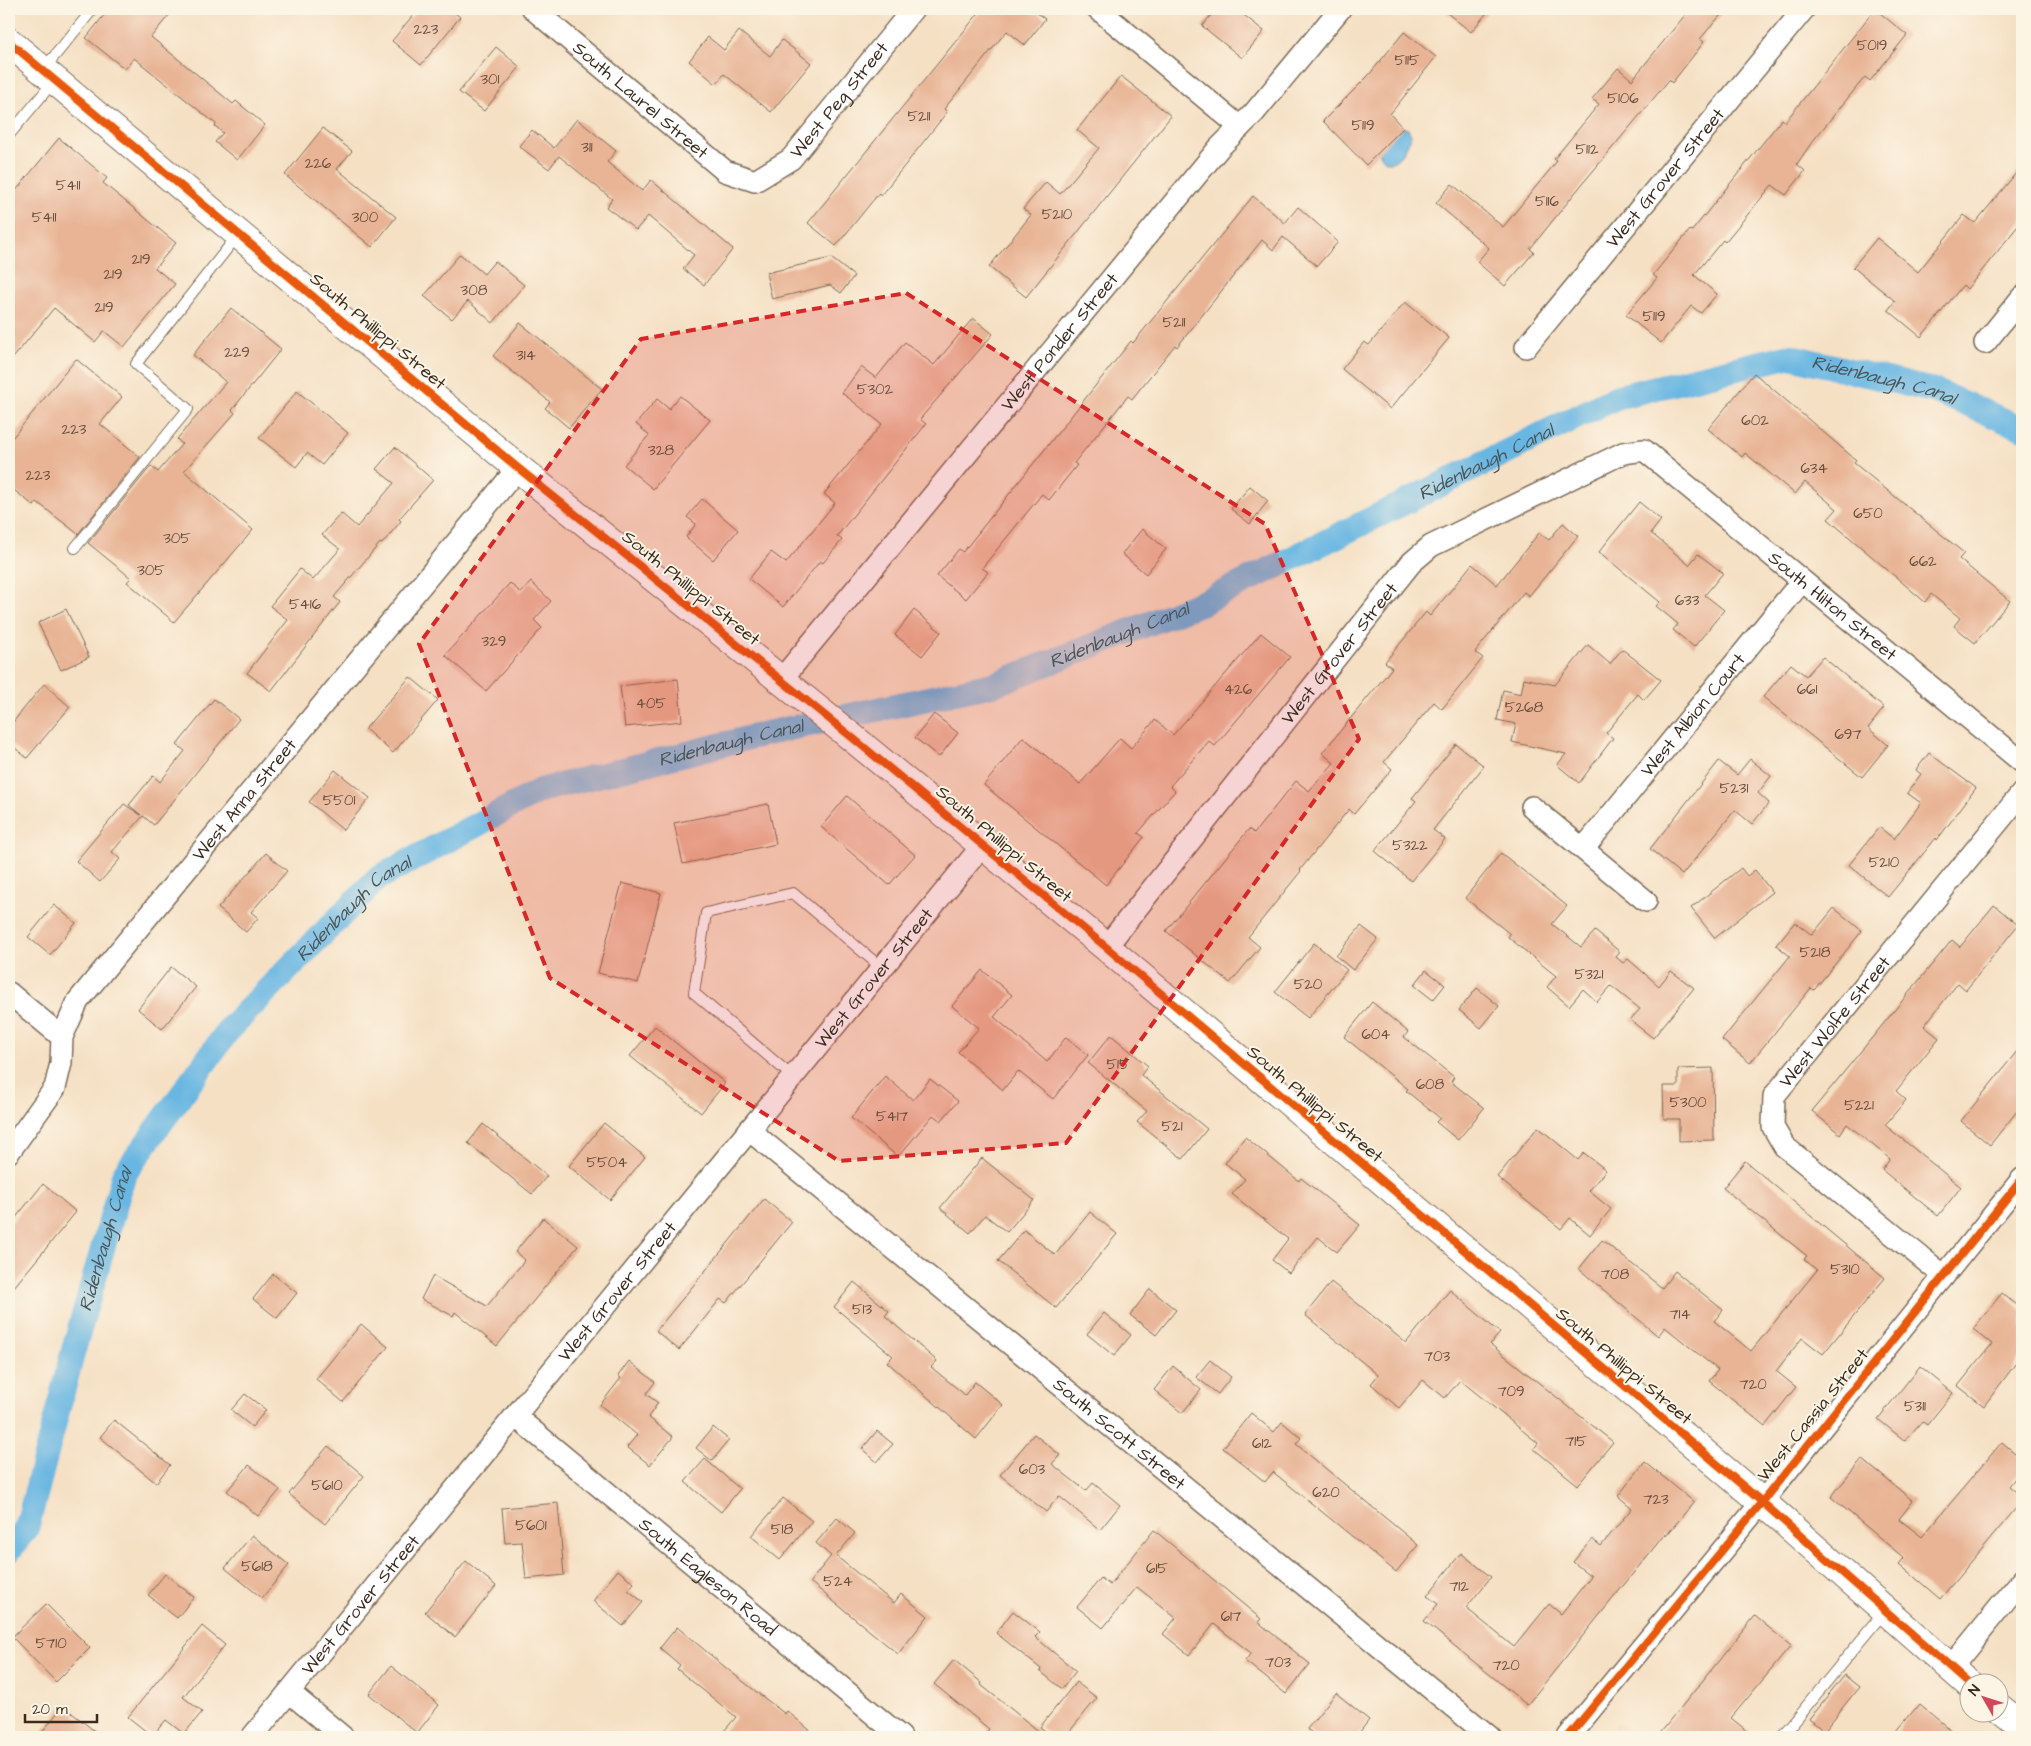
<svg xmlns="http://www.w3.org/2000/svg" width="2031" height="1746" viewBox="0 0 2031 1746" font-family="'Architects Daughter',sans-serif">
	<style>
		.built { fill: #ecd2b9 }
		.water { fill: #68b6e2; stroke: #527080 }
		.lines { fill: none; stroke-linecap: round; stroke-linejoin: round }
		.canal { stroke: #68b6e2; stroke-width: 25 }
		.building { fill: #e8b495 }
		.lane-casing { stroke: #7c6a58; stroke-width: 12 }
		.street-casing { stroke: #7c6a58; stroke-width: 24 }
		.secondary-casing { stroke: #7c6a58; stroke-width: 30 }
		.lane { stroke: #fff; stroke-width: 10 }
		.street { stroke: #fff; stroke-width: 21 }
		.secondary { stroke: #fff; stroke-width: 28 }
		.cycleway-casing { stroke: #fcf5e5; stroke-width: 11 }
		.cycleway { stroke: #e8590c; stroke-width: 8 }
		.marked { fill: #d62828; fill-opacity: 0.2; stroke: #d62828; stroke-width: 4; stroke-dasharray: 10 6; stroke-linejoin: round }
		.labels { text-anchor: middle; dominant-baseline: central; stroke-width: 4; stroke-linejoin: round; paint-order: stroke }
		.number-label { font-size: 15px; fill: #664c3c }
		.street-label { font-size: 18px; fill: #3b2a1e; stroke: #fcf5e5 }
		.water-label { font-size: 19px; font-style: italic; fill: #485459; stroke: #fcf5e5 }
	</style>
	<rect width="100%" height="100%" fill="#fcf5e5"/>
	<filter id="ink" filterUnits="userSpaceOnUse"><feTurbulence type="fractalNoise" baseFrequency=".02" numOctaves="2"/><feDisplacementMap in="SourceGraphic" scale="10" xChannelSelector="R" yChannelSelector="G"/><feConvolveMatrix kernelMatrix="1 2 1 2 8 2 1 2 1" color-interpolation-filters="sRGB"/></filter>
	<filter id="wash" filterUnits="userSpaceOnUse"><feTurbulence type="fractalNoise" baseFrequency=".0096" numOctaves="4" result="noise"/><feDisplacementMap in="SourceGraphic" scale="20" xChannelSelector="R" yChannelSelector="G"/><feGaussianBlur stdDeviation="1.12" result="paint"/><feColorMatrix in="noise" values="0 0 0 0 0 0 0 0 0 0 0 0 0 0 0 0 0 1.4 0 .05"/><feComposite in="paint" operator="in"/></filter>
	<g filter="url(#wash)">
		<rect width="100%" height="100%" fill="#f5e0c4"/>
		<path class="built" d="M1618,1722l19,15h-32z"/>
		<path class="water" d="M1401,127l7,2 3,6c-4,17 -23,43 -33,14z"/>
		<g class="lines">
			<path class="canal" id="s1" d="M9,1551l18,-24 46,-175 51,-178 106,-146 148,-150 163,-88 223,-56 231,-50 211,-83 411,-204 172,-41 146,35 87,37"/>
		</g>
		<g id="blocks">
			<path class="building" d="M109,9h65l-23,28 82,67 3,-3 29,24 -28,35 -22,-18 8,-9 -8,-7 1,-2 -82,-66 -9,11 -39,-31z
				M418,9h32l10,8 -39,48 -29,-24z
				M982,9h50l13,10 -20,26 -18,-14 -6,7 -57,71 3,3 -41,52 -25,31 -2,-2 -43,53 -28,-23z
				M1216,9h20l28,22 -22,27 -40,-32z
				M1442,9h48l-19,23z
				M1690,9h36l-26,30 4,3 -32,41 -3,-3 -86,103 -53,66 4,3 -29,34 -28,-24 12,-14 -53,-45 16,-19 51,43 54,-66 -3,-2 45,-55 -7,-5 26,-31 14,12z
				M1875,9l32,26 -37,46 -5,-4 -53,65 -15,22 8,7 -19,24 -14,-10 -47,57 -2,-2 -29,35 23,19 -16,19 -10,-7 -30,37 -35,-28 31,-37 -4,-3 37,-45 2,1 90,-112 3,3z
				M739,31l31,25 12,-16 29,23 -40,49 -47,-38 -8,10 -27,-23 19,-24 16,13z
				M1404,32l32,25 -46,57 13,14 -37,37 -43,-44 45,-45z
				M496,47l24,20 -36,44 -25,-19z
				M1121,76l50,40 -145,181 -37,-30 42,-52 -8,-6 23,-27 14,12 39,-46 -22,-18z
				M577,119l39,32 -9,11 35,29 9,-11 82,69 -29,36 -21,-16 11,-14 -46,-39 -12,14 -30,-23 6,-8 -53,-43 -10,13 -30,-23 13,-16 22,18z
				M323,128l29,23 -15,18 59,48 -24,30 -87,-72z
				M59,138l48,40 -4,5 73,60 -21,25 20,16 -51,63 -20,-16 -9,11 -41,-34 -45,55v-164z
				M2022,166v55l-55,68 -4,-4 -42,52 -33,-27 7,-9 -42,-34 24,-29 41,34 46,-57 11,8z
				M1253,196l32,27 13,-16 40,35 -21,24 -34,-29 -10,13 -11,-10 -85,107 -2,-2 -43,54 -4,-3 -54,67 3,2 -28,35 -7,-6 -60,74 6,4 -22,27 -29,-23 22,-27 4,3 168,-211 2,2z
				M460,254l24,20 11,-13 29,24 -31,38 -25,-22 -16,18 -28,-23z
				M831,258l23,18 -13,17 -11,-8 -58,14 -6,-26z
				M1405,302l44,36 -59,71 -48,-40 22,-27 5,3z
				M231,308l50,41 -49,61 3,3 -51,58 69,59 -79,92 -47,-40 4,-4 -43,-35 63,-77 7,6 24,-28 -5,-5 49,-57 -33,-27z
				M973,318l20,16 -73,85 6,5 -89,112 5,4 -19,23 -3,-2 -37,46 -34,-28 22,-27 15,11 49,-60 -11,-9 58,-70 -40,-31 19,-26 15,11 29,-36 29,23z
				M520,323l82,66 -33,39 -24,-20 5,-6 -57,-46z
				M76,359l46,38 -22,27 40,33 -62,77 -41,-32 -3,4 -25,-20v-44z
				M1754,373l102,87 -2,3 110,90 -5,6 51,42 -35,42 -21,-17 6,-8 -29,-24 -6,8 -97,-83 9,-10 -32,-27 -10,12 -50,-41 -3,4 -34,-28z
				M297,391l51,42 -26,32 -15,-12 -11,14 -37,-29z
				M680,396l30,24 -57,69 -29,-24 25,-30 -13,-11 21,-25 12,10z
				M395,447l38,33 -34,39 2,2 -19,23 -2,-1 -46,54 6,5 -69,89 -24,-18 41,-53 -18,-14 30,-37 13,11 27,-31 -18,-14 19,-22 16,14 37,-44 -18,-14z
				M1250,486l18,15 -18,23 -19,-15z
				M702,499l36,31 -25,30 -27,-23 10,-13 -9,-7z
				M1639,502l22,18 -10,13 38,32 9,-11 25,19 -18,22 19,15 -30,37 -21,-17 5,-6 -22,-18 4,-4 -61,-50z
				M1563,523l15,13 -49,60 -5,-4 -49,60 8,6 -41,51 -8,-7 -50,60 8,7 -38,45 -5,-5 -49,61 1,1 -53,66 12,10 -30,36 -64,-52 83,-102 5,4 42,-52 13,10 25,-28 -12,-10 70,-85 -7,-6 41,-50 4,4 42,-52 25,21 42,-52 10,7z
				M1142,529l24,20 -20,25 -24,-20z
				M531,582l20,19 -17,19 8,8 -56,63 -41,-36 65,-72 11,10z
				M66,609l23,48 -28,13 -23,-47z
				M914,610l27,22 -19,24 -27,-21z
				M1261,633l29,24 -75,89 -6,-5 -39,45 5,5 -37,42 6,4 -38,48 -122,-100 39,-48 57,47 40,-46 11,10 24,-28 18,15z
				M1588,645l22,19 12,-15 39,31 -17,20 -6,-6 -32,39 7,5 -34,45 -22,-18 9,-11 -54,-12 4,-18 -19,-4 6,-30 18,4 3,-16 31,7z
				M1823,657l61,51 -16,20 20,17 -26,32 -99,-80 28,-33 15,12z
				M410,677l28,23 -45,53 -28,-24z
				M678,679l4,42 -57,6 -5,-41z
				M44,684l26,23 -43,51 -18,-15v-16z
				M214,699l25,20 -85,106 -11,-9 -31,36 8,7 -20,23 -24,-21 48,-57 17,11 -12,-10 24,-29 7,6 25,-31 -8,-6z
				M934,714l24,19 -19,24 -24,-19z
				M1456,744l28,22 -51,64 12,9 -34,42 -36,-30 41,-50 -4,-3z
				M1929,753l47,35 -39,52 -1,-2 -48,59 -39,-32 30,-38 15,12 27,-36 -14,-10 14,-19 -5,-4z
				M1750,759l21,17 -13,17 11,10 -17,21 -17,-14 -53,65 -32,-26 69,-88 18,14z
				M335,770l35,28 -27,32 -34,-28z
				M847,796l68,59 -26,30 -68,-58z
				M768,804l8,40 -93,20 -9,-41z
				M266,853l21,18 -36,41 7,6 -12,14 -28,-24z
				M1501,853l66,53 -15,18 29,23 14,-16 25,21 -4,5 7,6 5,-4 31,27 12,-15 23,17 -41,50 -23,-18 10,-11 -29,-23 -14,16 -14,-13 -14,17 -22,-19 9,-11 -48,-39 2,-3 -45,-36z
				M1741,868l6,8 8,-6 17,22 -57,46 -24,-30z
				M622,883l39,10 -23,90 -40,-10z
				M54,905l22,18 -26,32 -22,-18z
				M1994,905l24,20 -52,65 -8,-7 -34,43 15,12 -43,53 10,9 -21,25 76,62 -23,29 -56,-46 8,-11 -43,-35 -7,10 -28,-23 140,-171 8,7z
				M1834,908l28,23 -48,59 -3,-2 -61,75 -28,-23 68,-84 -14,-11 19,-23 17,13z
				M1361,926l17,13 -25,31 -17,-14z
				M1314,943l33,27 -39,48 -33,-26z
				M171,967l25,20 -34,42 -24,-20z
				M982,970l30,25 -18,22 53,45 19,-25 22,18 -35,44 -35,-28 -15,19 -45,-38 21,-24 -27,-22z
				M1426,970l19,15 -12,15 -19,-15z
				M1477,988l22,18 -18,22 -22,-18z
				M1372,1002l36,30 -4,5 50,40 -3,5 33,26 -26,32 -22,-18 4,-4 -34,-27 2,-2 -64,-52z
				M655,1026l70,57 -24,30 -71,-57z
				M1111,1035l37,31 -7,9 66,54 -24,30 -46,-37 10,-11 -59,-48z
				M2022,1045v60l-32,40 -29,-24z
				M1713,1068l1,72 -35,1v-22h-15l-1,-33h15v-17z
				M885,1076l28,24 17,-21 28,22 -17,20 -8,-6 -35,42 -47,-39z
				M604,1123l41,34 -35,43 -41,-34z
				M483,1124l64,52 -15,18 -64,-51z
				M1538,1127l40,33 6,-7 22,17 -17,21 22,18 -21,26 -20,-17 -9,11 -64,-52z
				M1245,1137l54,44 2,-3 59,47 -23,27 -19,-15 -29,36 -17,-13 16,-21 -56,-45 13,-15 -20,-16z
				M982,1158l52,42 -27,32 -22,-17 -15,18 -30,-25z
				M1745,1161l140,117 -62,76 -21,-16 -26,33 20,16 -31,39 -56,-45 9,-11 -53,-43 -7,9 -79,-67 23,-29 60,48 13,-17 48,39 -9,11 37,30 66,-81 -13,-11 3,-3 -84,-68z
				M43,1184l33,28 -67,81v-67z
				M764,1199l28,23 -66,81 -6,-4 -41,51 -23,-19z
				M1090,1212l27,22 -61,74 -58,-47 26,-31 31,25z
				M543,1218l35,28 -81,100 -42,-34 -2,4 -32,-17 12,-23 54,30 38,-46 -10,-8z
				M273,1274l24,19 -20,25 -24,-19z
				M854,1282l35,29 -4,5 52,45 -6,6 34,28 10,-13 28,23 -27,34 -89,-77 6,-6 -59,-49z
				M1331,1282l75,61 44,-53 50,43 -10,11 123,98 -35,43 -44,-36 4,-6 -78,-63 -15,18 -22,-18 -24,28 -28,-24 7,-9 -73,-60z
				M1150,1289l26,21 -20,25 -26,-20z
				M2002,1293l20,17v45l-38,51 -26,-20 34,-42 -19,-15z
				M1104,1313l27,22 -17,21 -27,-22z
				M361,1324l27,23 -45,55 -27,-23z
				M1210,1360l21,17 -13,17 -22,-17z
				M629,1361l26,21 -9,12 12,9 -10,14 25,20 -23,28 -23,-18 10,-12 -37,-30 21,-27 -3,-2z
				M1173,1366l28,24 -19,23 -28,-23z
				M1920,1366l33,27 -26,32 -5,-4 -17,20 -27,-22z
				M245,1394l21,16 -14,17 -21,-17z
				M1251,1413l23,19 8,-10 19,16 -5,6 122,101 -22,27 -123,-100 -8,10 -42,-34z
				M114,1420l56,45 -14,18 -56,-46z
				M713,1427l16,13 -17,21 -16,-13z
				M877,1431l16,13 -16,18 -15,-13z
				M1034,1434l26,21 -8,9 34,27 7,-8 27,22 -20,25 -41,-34 -13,16 -46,-37z
				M2002,1442l20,17v10l-13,17 13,11v4l-82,98 -41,-35 5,-6 -73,-61 31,-38 51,42 -14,18 23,18z
				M328,1446l36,30 -39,48 -36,-30z
				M705,1459l35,30 -19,23 -36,-30z
				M1645,1462l49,40 -28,34 -1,-2 -138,171 -103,-84 14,-17 -11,-8 34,-43 30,24 -25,31 48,39 35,-43 12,10 30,-38 -18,-14 19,-23 9,7 31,-38 -14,-12z
				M249,1465l31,25 -22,26 -31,-25z
				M783,1498l29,23 -32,39 -29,-24z
				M558,1503l6,72 -38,4 -4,-37 -17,1 -3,-35z
				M837,1518l18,15 -19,23 58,47 7,-9 27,22 -30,38 -88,-72 21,-26 -15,-13z
				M1154,1530l107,89 -3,3 52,42 -24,30 -41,-33 6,-8 -37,-29 -25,31 -26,-21 13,-16 -39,-31 -34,41 -26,-21 24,-29 9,7z
				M252,1535l37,30 -27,33 -37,-30z
				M466,1561l30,25 -41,51 -30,-25z
				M618,1570l16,13 -6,7 15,12 -20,24 -30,-25z
				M165,1574l29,23 -17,21 -29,-23z
				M46,1604l44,44 -34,34 -44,-45z
				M1013,1611l27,21 -5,5 41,34 -14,18 -22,-18 1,-2 -45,-36z
				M1755,1616l36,30 -60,72 24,19h-98z
				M202,1626l23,19 -42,52 19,15 -18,22 -18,-14 -14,16 -24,-19z
				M677,1627l54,45 54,42 2,-3 31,26h-99l17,-20 -59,-48 3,-4 -20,-17z
				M954,1660l28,23 -1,2 65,52h-63l6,-8 -55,-45z
				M391,1666l48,39 -22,28 -48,-39z
				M1844,1675l15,12 -35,44 -15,-12z
				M1076,1682l21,16 -32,39h-12l-13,-10z
				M1336,1693l33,27 -13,17h-39l-10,-8z
				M1919,1704l40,33h-67z
				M63,1706l39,31h-64z"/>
		</g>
	</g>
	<g filter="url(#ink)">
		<use href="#blocks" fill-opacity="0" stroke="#7c6a58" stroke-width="1"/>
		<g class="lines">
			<g class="lane-casing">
				<path id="lane" d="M43,70l50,-61
					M9,135l45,-54
					M75,548l113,-139 -52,-45 102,-129
					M793,1077l-99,-84 12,-80 87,-20 89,75
					M1781,1737l104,-126"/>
			</g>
			<g class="street-casing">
				<g id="street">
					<path id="s2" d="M533,9l192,162 30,10 36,-22 122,-150"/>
					<path d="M1098,9l142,118"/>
					<path d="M1985,343l37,-46"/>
					<path id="s3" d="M1526,347l278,-338"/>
					<path id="s4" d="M781,680l438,-532 35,-35 86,-104"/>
					<path d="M1532,807l114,94"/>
					<path id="s5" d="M1584,848l218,-267"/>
					<path id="s6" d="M1106,947l305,-384 20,-17 192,-93 21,-3 378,312"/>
					<path d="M9,993l53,44"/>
					<path id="s7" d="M749,1130l741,607"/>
					<path id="s8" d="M9,1152l46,-64 6,-25 1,-26 16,-36 440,-533"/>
					<path id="s9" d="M1944,1276l-160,-130 -11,-19 1,-31 248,-303"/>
					<path id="s10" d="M515,1416l386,321"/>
					<path d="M1950,1668l72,-88"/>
					<path d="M289,1692l54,45"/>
					<path id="s11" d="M252,1737l730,-891"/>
					<path d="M1568,1737l194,-235 260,-323"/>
				</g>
			</g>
			<g class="secondary-casing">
				<path id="secondary" d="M9,42l509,426 336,271 252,208 656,555 207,182
					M1998,1707l24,19"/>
			</g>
			<use href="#lane" class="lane"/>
			<use href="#street" class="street"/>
			<use href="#secondary" class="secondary"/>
			<g class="cycleway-casing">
				<path id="cycleway" d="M9,42l509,426 336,271 252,208 656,555 207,182
					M1568,1737l194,-235 260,-323"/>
			</g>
			<use href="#cycleway" class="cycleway"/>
		</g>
	</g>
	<path class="marked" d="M906,293l359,231 94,215 -293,404 -227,18 -289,-183 -131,-334 222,-305z"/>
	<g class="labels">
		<g class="number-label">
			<text x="426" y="29">223</text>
			<text x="1872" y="45">5019</text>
			<text x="1407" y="60">5115</text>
			<text x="490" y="79">301</text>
			<text x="1623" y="98">5106</text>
			<text x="919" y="116">5211</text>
			<text x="1363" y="125">5119</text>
			<text x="587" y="147">311</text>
			<text x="1587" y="149">5112</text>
			<text x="318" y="163">226</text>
			<text x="68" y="185">5411</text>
			<text x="1547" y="201">5116</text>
			<text x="1057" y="214">5210</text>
			<text x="44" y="217">5411</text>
			<text x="365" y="217">300</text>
			<text x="141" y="259">219</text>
			<text x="113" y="274">219</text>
			<text x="474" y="290">308</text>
			<text x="104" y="307">219</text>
			<text x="1654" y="316">5119</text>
			<text x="1174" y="322">5211</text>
			<text x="237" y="352">229</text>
			<text x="526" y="355">314</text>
			<text x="875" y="389">5302</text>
			<text x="1755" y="420">602</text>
			<text x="74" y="429">223</text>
			<text x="661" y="450">328</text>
			<text x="1814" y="468">634</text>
			<text x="38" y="475">223</text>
			<text x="1868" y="513">650</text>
			<text x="177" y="538">305</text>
			<text x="1923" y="561">662</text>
			<text x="151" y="570">305</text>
			<text x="1687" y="600">633</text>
			<text x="305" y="604">5416</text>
			<text x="494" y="641">329</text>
			<text x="1238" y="689">426</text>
			<text x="1807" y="689">661</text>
			<text x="651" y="703">405</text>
			<text x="1524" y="707">5268</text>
			<text x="1848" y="734">697</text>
			<text x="1734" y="788">5231</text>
			<text x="339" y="800">5501</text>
			<text x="1410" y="845">5322</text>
			<text x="1884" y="862">5210</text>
			<text x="1815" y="952">5218</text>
			<text x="1589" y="974">5321</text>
			<text x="1308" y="984">520</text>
			<text x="1376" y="1034">604</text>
			<text x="1118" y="1064">515</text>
			<text x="1430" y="1084">608</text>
			<text x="1688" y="1102">5300</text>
			<text x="1859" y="1105">5221</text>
			<text x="892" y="1116">5417</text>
			<text x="1172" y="1126">521</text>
			<text x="607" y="1162">5504</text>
			<text x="1845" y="1269">5310</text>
			<text x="1615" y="1274">708</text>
			<text x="862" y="1309">513</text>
			<text x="1680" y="1314">714</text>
			<text x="1437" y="1356">703</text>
			<text x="1753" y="1384">720</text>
			<text x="1511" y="1391">709</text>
			<text x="1915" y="1406">5311</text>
			<text x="1576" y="1441">715</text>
			<text x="1262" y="1443">612</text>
			<text x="1032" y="1469">603</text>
			<text x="327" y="1485">5610</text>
			<text x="1326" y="1492">620</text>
			<text x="1656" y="1499">723</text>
			<text x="531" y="1525">5601</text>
			<text x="782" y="1529">518</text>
			<text x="257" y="1566">5618</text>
			<text x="1157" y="1568">615</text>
			<text x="838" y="1581">524</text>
			<text x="1459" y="1586">712</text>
			<text x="1231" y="1616">617</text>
			<text x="51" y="1643">5710</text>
			<text x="1278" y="1662">703</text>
			<text x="1506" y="1665">720</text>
		</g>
		<g class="street-label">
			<text stroke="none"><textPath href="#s2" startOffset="141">South Laurel Street</textPath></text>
			<text stroke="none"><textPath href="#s2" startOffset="401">West Peg Street</textPath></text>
			<text stroke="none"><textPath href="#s3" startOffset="219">West Grover Street</textPath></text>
			<text transform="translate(378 331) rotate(40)">South Phillippi Street</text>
			<text stroke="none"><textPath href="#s4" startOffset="438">West Ponder Street</textPath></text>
			<text transform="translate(691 588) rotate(39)">South Phillippi Street</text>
			<text stroke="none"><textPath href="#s6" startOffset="996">South Hilton Street</textPath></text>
			<text stroke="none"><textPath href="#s6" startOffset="375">West Grover Street</textPath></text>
			<text stroke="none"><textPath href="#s5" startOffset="172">West Albion Court</textPath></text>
			<text stroke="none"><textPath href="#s8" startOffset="431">West Anna Street</textPath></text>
			<text transform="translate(1004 844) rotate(40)">South Phillippi Street</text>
			<text stroke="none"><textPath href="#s11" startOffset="981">West Grover Street</textPath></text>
			<text stroke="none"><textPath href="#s9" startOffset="355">West Wolfe Street</textPath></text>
			<text transform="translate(1315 1104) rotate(40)">South Phillippi Street</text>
			<text stroke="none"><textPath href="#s11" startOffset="576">West Grover Street</textPath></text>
			<text transform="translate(1624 1366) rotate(40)">South Phillippi Street</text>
			<text transform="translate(1813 1415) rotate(-51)">West Cassia Street</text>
			<text stroke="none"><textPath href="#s7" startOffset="479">South Scott Street</textPath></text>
			<text stroke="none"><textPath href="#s10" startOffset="251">South Eagleson Road</textPath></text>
			<text stroke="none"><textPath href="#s11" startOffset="171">West Grover Street</textPath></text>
		</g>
		<g class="water-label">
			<text stroke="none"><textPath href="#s1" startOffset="2399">Ridenbaugh Canal</textPath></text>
			<text stroke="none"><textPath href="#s1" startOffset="1978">Ridenbaugh Canal</textPath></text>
			<text stroke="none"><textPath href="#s1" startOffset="1572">Ridenbaugh Canal</textPath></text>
			<text stroke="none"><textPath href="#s1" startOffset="1168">Ridenbaugh Canal</textPath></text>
			<text stroke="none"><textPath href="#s1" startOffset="749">Ridenbaugh Canal</textPath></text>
			<text stroke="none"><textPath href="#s1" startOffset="328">Ridenbaugh Canal</textPath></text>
		</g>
	</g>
	<rect width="2031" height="1746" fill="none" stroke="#fcf5e5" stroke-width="30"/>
	<g transform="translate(1984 1698) rotate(309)"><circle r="24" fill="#fcf5e5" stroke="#afa495"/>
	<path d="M0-4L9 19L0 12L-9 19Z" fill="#d1495b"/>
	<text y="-8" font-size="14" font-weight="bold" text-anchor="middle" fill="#3b2a1e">N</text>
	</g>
	<path d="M25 1714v8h72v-8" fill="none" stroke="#3b2a1e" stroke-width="2.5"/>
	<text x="32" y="1714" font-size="15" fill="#3b2a1e" stroke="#fcf5e5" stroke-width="4" paint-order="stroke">20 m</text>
</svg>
